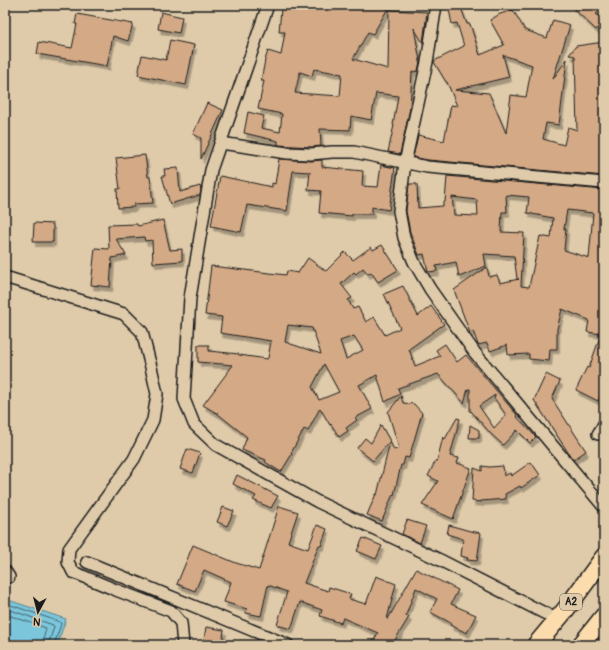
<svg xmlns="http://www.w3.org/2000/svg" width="609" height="650" viewBox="0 0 609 650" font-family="Pangolin,sans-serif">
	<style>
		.water { fill: #7cc6dc; stroke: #56828f }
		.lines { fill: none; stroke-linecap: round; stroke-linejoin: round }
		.shore { stroke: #426069; stroke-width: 1 }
		.building { fill: #d4a985; stroke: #1c1c1c; fill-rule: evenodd; filter: url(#shadow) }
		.minor-casing { stroke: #1c1c1c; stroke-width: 14 }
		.highway-casing { stroke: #1c1c1c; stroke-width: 20 }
		.minor { stroke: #dfcbaa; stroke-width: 11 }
		.highway { stroke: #fcdcac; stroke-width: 17 }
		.labels { text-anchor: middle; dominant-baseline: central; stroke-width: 3; stroke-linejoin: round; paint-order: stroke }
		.shield { fill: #dfcbaa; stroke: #565047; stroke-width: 1 }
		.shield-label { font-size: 10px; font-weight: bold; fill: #1c1c1c }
	</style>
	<defs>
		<filter id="shadow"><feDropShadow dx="2.5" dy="4.5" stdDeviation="0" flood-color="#0004"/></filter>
	</defs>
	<rect width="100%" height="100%" fill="#dfcbaa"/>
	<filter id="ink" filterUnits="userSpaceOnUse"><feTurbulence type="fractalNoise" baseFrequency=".025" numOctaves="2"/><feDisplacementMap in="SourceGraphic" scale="8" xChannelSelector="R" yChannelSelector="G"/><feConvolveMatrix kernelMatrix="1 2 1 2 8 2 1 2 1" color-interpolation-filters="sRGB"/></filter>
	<g filter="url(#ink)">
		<path class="water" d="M5,599l61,20 -9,26h-40l-12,-4z"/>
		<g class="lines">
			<path class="shore" d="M5,603l55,19 1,2 -7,21
				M5,608l48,17 1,2 -6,18
				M5,614l41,14 -4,17"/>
		</g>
		<path class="building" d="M315,5h75l-17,29 -5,-2 -15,27 35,10 1,-59 38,2 -4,31 -9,-15 6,33 -2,10 -6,1 -2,36 -10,46 -12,-2 6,-27h-1l5,-29 -22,-3 -5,27 -20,-4 -1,14 -30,-1 1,17 -10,1 -33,-2v-4l-34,-8 4,-21 16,4 -3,12 19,4 2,-18 -24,-5 6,-28h-3l4,-21 3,-9 13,4 4,-23h-6l2,-23 23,2 1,-2 8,2zM314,69l28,5 -2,22 -45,-3 5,-21 12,4z
			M448,5h12l7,19h3l10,31 24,-10 -14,-25 10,-6 13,-4 12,20 22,8 6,-18 17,5 -17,54 14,-20 -8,66 -13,-2 -3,16 21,6 4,-18 9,3 -2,-74 -6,-1 7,-9 28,-4v134l-176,-16 -15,-3 5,-22 26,6 7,-36 6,1 -10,-24h-1l-12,-20v-1l30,-15 -7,-23 -5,1zM503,55l29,10 -6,32 -15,-2 -5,38 -17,-40 -34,-3 54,-13z
			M570,5h21l7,7 -2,2 8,5 -8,11z
			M161,12l21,5 -3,16 -21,-4z
			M77,14l56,10 -5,17 -15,-5 -6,30 -70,-12 2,-12 33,6 5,-24h-2z
			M170,40l24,5 -8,40 -48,-10 4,-20 24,5z
			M207,103l16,7 -22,49v-21l-8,-4z
			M145,155l3,22h2l3,26 -19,1v3l-16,1 -1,-19h3l-4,-31z
			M279,159l32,2 11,-1v7l41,4 -1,15 16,1 3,-22 14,3 -6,42 -17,-3v7h-20v2l-33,-3 2,-22 -13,-1 2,-18 -17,-1 -6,40 -40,-6 -6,27 -30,-6 9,-50 52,11v-4l3,1z
			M178,168l2,24 20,-6 1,4 -1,5 -30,9 -8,-28h3l-1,-7z
			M447,176l157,14v199l-6,12 -22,-11 11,-23 2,1 12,-34 -14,-2 2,-12 -27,-11 -5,20v20h-7l-1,12 -20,-2v-5l-21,1 -1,-10 -17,6 -3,-8 -9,2 -5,-14 -3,2 -16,-43 33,-23 2,10 8,-2 3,8 19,-4h-2l-3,-23 -30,-2 2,12 -27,11 -3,-15 -20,4 1,5 -9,1 -4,-18 -5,1 -9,-23 -4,-21 3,-27h8l1,24 25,-2v-4h2zM506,195l23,2 -2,16 26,5 -2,20 -11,-2 -11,51 -8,-1 3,-53 -23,-1 1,-20h5zM452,197l25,3 1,16 -24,-1zM567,210l26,3 -4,45 -25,-8 2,-21h-2z
			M163,220l7,30 12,-1v12l-29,2 -1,-23 -7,1 -1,-4 -28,2 10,16 -14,3 -2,29 -19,-2 4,-37 14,1 -1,-24 29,-1 1,2z
			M34,223l19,1v18h-20z
			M382,245l16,25 -20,12 -7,-10 -3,2 -5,-6 -7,6 -2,-2 -13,12 11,14 -4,2 5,9 5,-2 8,15 8,-5 11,18 15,-7 -16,-34 19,-8 15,30 13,-10 13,18 -35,25 6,17 25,-10 -4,-6 9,-6 12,18 9,-7 51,60 -1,1 20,21 -6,6 -13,-13 -14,15 -12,-11 -20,-23 -1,1v-23h-2l-4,14 -26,-29 -40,14 2,6 -15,8 -8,-27 -18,10 13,24 -17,9 2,2 -11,8 2,3 -9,6 -8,-13 -1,1 -10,-17 -12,23 -4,-2 -13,24 1,1 -11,18 -16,-10 1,-2 -24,-10 5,-13 -29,-23 -15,-9 30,-40 -35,-3v-17h11v6l30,3v1l28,4 1,-1 3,-17 -51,-8 2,-16 -17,-2 6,-49 75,9 1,-4 11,2 10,-15 18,13 19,-19 8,8 18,-13 2,3zM288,325l24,3 9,26 -36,-12zM354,336l9,14 -17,9 -6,-18zM324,364l15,28 -20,8 -7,-13zM495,395v2l-1,1 12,17 -12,13 -15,-22z
			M546,374l14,7 -8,18 34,52 -13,9 -39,-60z
			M401,396l2,7 11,1 8,9 -13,45 -4,-1 -2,8h-2l-7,30 -1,-1 -11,27 -15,-6 9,-21 1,1 13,-53 4,8 5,-2 -11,-36z
			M457,418l3,1 -10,37 9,2 -2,5 14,5 -18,51 -31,-14 16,-24 -10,-5 8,-16 1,1 6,-24 2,2z
			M381,425l9,16 -17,20 -16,-13 8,-10 6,5z
			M470,425l9,5v8h-10z
			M187,449l13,4 -7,20 -13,-4z
			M531,462l9,13 -19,13 -1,-2 -15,8 1,5 -25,2v1l-9,-1 2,-33 8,3v-5l7,1 14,-1 1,10 6,-3 1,3z
			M237,475l41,21 -7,12 -18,-8 3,-4 -23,-12z
			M279,506l19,6 -10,30 20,7 9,-24 10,4 -6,17 -2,-1 -15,38 24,8 1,-4 22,7 -2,5 17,5 10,-28 20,8 -9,35h1l28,-50 42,21 -7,14 25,11 -9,18 -17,-8 1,-2 -21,-11 7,-13 -21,-11 -10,27 3,2 -17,28h-21l7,-12 -35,-15 -2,5 -21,-7 2,-6 -22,-8 -9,27 -14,-4 10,-33 -19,-7 -7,31 -15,-3 1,-4 -23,-7 7,-20 -27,-12 -9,21 -18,-7 16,-39 43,18 23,7z
			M223,507l11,4 -7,15 -10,-4z
			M407,520l19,6 -6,17 -18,-9z
			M449,525l21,6 11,2 -4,28 -10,-1 1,-2 -7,-2 2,-17 -16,-5z
			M363,538l19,8 -6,13 -19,-8z
			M206,627l18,3 -2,15h-19z"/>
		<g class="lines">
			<g class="minor-casing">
				<path id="minor" d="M268,5l-57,165 -21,128 -6,101 10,25 22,21 102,57 122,58 118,60
					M436,5l-9,57 -22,101 -6,48 5,27 10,24 16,27 45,64 129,154
					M221,143l66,10 24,1 21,-2h22l73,15 177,16
					M5,277l119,37 18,18 9,35 6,27 -4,26 -19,39 -65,90 -1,13 5,10 43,18 55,21 10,12 2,22
					M598,434l6,-10
					M87,562l201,83
					M5,571l4,6"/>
			</g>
			<g class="highway-casing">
				<path id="highway" d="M536,645l30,-36 38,-52
					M581,645l23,-29"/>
			</g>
			<use href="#minor" class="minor"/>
			<use href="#highway" class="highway"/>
		</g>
	</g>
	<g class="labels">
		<rect class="shield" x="560" y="594" width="22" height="16" rx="3"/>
		<g class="shield-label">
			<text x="571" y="602">A2</text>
		</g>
	</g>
	<rect width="609" height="650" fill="none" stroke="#dfcbaa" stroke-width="20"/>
	<rect x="10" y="10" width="589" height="630" fill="none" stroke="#1c1c1c" stroke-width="1.5" filter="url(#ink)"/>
	<g transform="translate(38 612) rotate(187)" stroke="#dfcbaa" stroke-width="3" paint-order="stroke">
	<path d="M0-3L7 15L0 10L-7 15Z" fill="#1c1c1c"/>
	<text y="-6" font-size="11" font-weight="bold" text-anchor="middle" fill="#1c1c1c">N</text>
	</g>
</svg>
